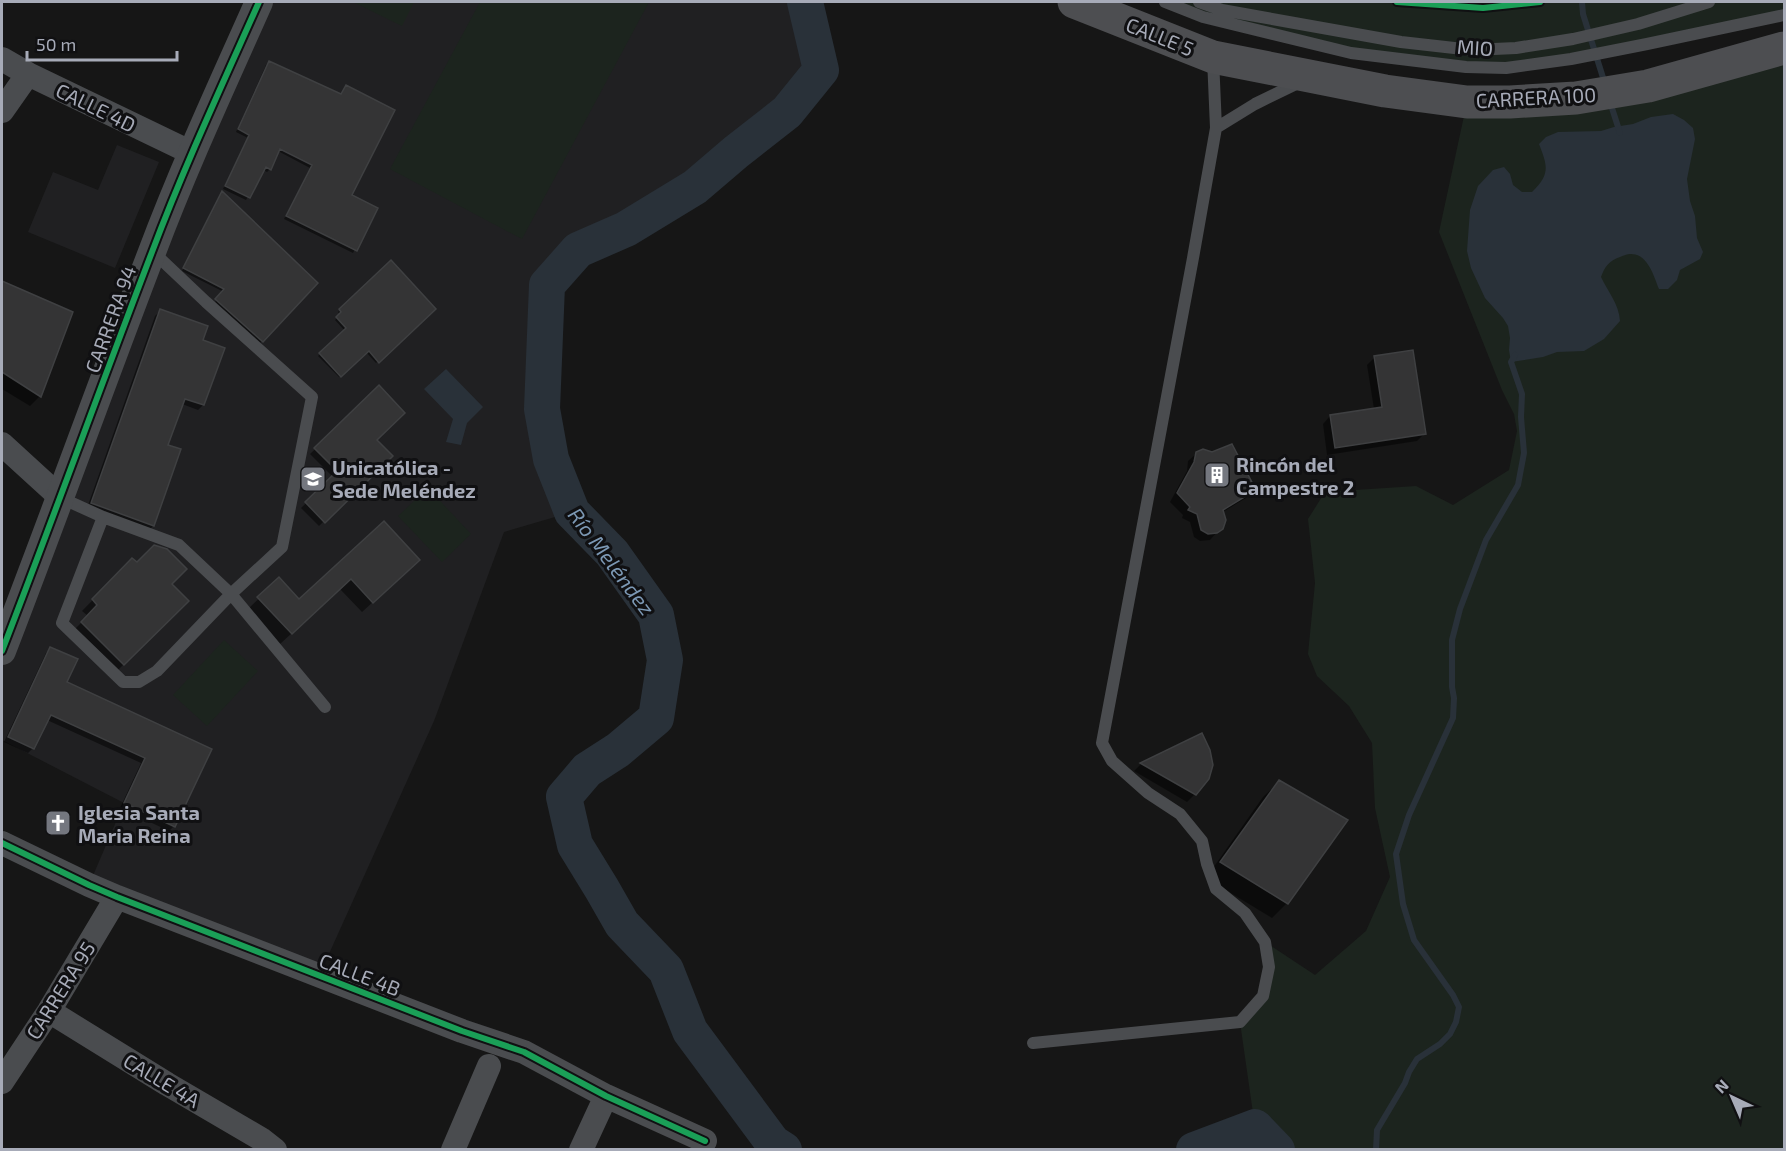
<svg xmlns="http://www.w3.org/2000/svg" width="1786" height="1151" viewBox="0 0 1786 1151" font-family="'Exo 2',sans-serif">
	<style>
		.built { fill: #202022 }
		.green { fill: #1c241e }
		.water { fill: #293139 }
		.shadow { fill: #0007 }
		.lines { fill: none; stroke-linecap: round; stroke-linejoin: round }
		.stream { stroke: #293139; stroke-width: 6 }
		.river { stroke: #293139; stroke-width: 36 }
		.building { fill: #343435; stroke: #3f4042; stroke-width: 1.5 }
		.service { stroke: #4a4c4f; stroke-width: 12 }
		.minor { stroke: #4a4c4f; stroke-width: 24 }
		.tertiary { stroke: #4a4c4f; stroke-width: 28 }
		.primary { stroke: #4d4e51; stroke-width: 33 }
		.cycleway-casing { stroke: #101012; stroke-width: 10 }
		.cycleway { stroke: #1a9f57; stroke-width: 6 }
		.labels { text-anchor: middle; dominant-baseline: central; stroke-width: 6; stroke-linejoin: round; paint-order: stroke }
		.street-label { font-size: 20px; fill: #a7abb8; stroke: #101012 }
		.poi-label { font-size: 20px; font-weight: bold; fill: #a7abb8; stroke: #101012; text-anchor: start }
		.water-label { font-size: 21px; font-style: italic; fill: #7c98b4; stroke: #101012 }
	</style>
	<rect width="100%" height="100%" fill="#161616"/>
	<path class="built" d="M259,2h546l16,68 -34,42 -51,40 -41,35 -69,42 -48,21 -31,35 -5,124 9,50 21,53 -68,20 -70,189 -115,255 -230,-91 35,-82 -122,-63v-89z
		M117,145l42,17 -44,106 -87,-36 25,-60 45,18z"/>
	<path class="green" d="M353,2h61l-12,24z
		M480,2h169l-127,237 -132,-70z
		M1165,2h619v13l-278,53 -155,-15z
		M1784,48v1101h-507l-22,-22 -15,-105 23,-27 2,-53 50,33 51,-44 24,-54 -15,-69 -3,-65 -23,-37 -32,-30 -9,-22 7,-71 -7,-64 17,-27 91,-6 37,19 56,-35 8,-39 -3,-17 -12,-24 -63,-158 28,-130z
		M428,488l43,46 -29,28 -44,-46z
		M224,640l34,31 -51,55 -34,-31z"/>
	<path class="water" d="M1673,114l11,6 9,8 2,11 -8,40 3,22 5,15 2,22 6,14 -3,7 -20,11 -3,10 -9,9h-9c-5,-12 -11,-36 -29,-35 -4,0 -7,2 -10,3 -11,4 -15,9 -19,20 7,15 18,27 19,44l-16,18 -20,12 -27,1 -14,5 -32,5 -2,-12 1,-12 -2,-12 -5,-8 -18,-20 -14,-30 -4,-17 3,-41 8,-24 15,-16 11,-3 6,7 3,11 9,7h10c18,-18 16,-25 7,-48l7,-7 12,-5 43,-1 13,-4 19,-3 18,-7z
		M446,369l37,38 -16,16 -6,22 -15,-3 7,-23 -29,-30z"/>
	<path class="shadow" d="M269,63l71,32 6,-8 4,109 26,13 -23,44 -69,-34 26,-51 -32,-17 -8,18 -3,3 -4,-2 -17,30 -23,-11 25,-51 -12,-6 30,-67z
		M221,195l95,88 -56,60 -45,-41 9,-10 -42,-21z
		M391,262l43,47 -58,54 -10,-11 -27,25 -21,-21 27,-25 -10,-11 5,-5 -2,-3z
		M2,282l69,31 -31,83 -10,10 -28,-17z
		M160,311l41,30 2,64 -5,5 -16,-6 -15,42 12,4 -26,76 -5,5 -61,-23 68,-192z
		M1375,357l50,76 -8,8 -90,14 -4,-31 7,-8 44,-7 -7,-44z
		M379,388l-4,52 16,16 -72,70 -18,-18 32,-31 -23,-23z
		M1197,453l57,37 -8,8 -23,14 -5,19 -8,9 -10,1 -6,-4 -4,-15 -8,-4 1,-3 -13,-13 17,-31 1,-10z
		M384,523l24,47 -46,42 -22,-23 -60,55 -32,-35 31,-30 20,22z
		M132,560l38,24 17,17 -74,74 -42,-42 17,-17 -6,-5z
		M51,648l14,35 145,67 -36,76 -5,5 -49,-23 21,-45 -94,-43 -14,28 -5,5 -24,-11 42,-89z
		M1201,735l-6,59 -8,8 -53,-31 7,-7z
		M1279,782l8,121 -15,15 -66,-40 57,-81z"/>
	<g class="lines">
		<path class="stream" d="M1582,2l1,12 22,70
			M1610,102l10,31
			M1376,1150l1,-20 28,-47 4,-11 8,-13 23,-15 10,-10 6,-12 3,-15 -6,-12 -39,-55 -11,-36 -7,-50 13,-39 44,-97 1,-20 -2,-11v-47l8,-31 26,-69 32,-55 6,-32 -3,-36 1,-23 -11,-32 4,-7"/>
		<path class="river" d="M784,1150l-11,-7 -83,-112 -24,-61 -44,-46 -20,-35 -27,-44 -11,-48 23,-27 31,-20 38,-32 9,-58 -9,-45 -44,-62 -40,-41 -21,-53 -9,-50 5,-124 31,-35 48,-21 69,-42 41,-35 51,-40 34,-42 -16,-68
			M1194,1150l61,-23 22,23"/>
	</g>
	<path class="building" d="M269,61l72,33 5,-9 49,25 -43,85 26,13 -21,43 -71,-35 26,-51 -32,-16 -9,21 -5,-3 -16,31 -25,-12 24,-51 -11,-6z
		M222,191l96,92 -55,59 -48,-43 9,-10 -41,-21z
		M391,260l45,49 -57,54 -10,-12 -28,26 -22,-24 27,-25 -10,-11 5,-5 -2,-3z
		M2,281l71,31 -32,85 -39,-25z
		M160,309l48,17 -5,14 22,8 -21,57 -19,-6 -17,46 13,4 -27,77 -63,-23z
		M1413,350l13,84 -91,14 -5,-33 52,-8 -8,-51z
		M379,385l26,28 -28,27 16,16 -68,67 -20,-21 32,-31 -23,-23z
		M1232,444l24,46 -33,20 3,10 -3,9 -6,4 -9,1 -7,-4 -4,-16 -9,-4 2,-3 -13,-14 17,-31 2,-10 7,-3 9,3z
		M384,521l36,39 -47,43 -22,-24 -59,55 -35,-37 22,-20 20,22z
		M154,545l13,4 20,20 -15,15 17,17 -65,64 -43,-43 16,-17 -5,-6 40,-41 5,4z
		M50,647l28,12 -11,23 145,67 -37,78 -51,-24 21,-45 -94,-43 -17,34 -26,-12z
		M1202,733l8,17 3,15 -4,14 -13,16 -56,-32z
		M1279,780l69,40 -60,84 -68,-42z"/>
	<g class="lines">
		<path class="service" d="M1165,2l38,15 148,36 115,14 40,1 65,-9 76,-15 137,-29
			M1199,2l23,8 179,32 71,8 44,-2 57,-9 65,-15 71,-22
			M1216,128l39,-24 47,-23
			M61,498l42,19 76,28 52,49 94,113
			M103,517l-41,106 61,59h16l18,-11 74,-77 51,-47 30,-150 -106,-95 -54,-51
			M1033,1043l207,-21 23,-26 6,-29 -4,-25 -20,-29 -29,-24 -9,-25 -5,-23 -22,-27 -32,-21 -36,-32 -10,-18 91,-485 23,-130 -3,-70"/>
		<path class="minor" d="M2,59l26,15 164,79
			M2,111l26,-37
			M2,444l59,54
			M2,843l87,42 28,12 345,134 62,21 82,44 99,45
			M49,1011l118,73 94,55 14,11
			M2,1082l47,-71 68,-114
			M453,1150l36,-84
			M581,1150l25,-54"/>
		<path class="tertiary" d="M2,651c51,-132 99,-266 150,-399 32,-85 70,-167 107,-250"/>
		<path class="primary" d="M1074,2l139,55 172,34 82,11h43l66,-4 72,-12 136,-38"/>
		<g class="cycleway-casing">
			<path id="cycleway" d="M1397,2l86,6 57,-6
				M2,651c51,-132 99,-266 150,-399 32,-85 70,-167 107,-250
				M2,843l87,42 28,12 345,134 62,21 82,44 99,45"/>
		</g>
		<use href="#cycleway" class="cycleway"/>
	</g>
	<defs>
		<g id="building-square" transform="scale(1.35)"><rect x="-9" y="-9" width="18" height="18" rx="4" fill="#74777f" stroke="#101012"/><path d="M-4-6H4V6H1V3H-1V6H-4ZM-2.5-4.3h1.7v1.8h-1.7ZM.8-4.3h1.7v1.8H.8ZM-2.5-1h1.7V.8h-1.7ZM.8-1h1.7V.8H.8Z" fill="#fff"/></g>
		<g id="university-square" transform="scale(1.35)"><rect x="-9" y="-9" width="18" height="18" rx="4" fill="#74777f" stroke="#101012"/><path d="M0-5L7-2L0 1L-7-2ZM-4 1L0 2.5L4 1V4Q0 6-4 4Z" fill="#fff"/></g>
		<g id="church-square" transform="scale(1.35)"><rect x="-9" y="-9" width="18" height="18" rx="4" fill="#74777f" stroke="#101012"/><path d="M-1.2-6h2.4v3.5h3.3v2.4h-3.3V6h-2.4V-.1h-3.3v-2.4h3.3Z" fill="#fff"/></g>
	</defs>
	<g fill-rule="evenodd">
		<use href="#building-square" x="1217" y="475"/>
		<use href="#university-square" x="313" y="479"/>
		<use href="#church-square" x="58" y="823"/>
	</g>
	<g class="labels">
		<g class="street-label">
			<text transform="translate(1160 36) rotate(22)">CALLE 5</text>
			<text transform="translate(1475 47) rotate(4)">MIO</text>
			<text transform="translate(1536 97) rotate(-3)">CARRERA 100</text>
			<text transform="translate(96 107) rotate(26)">CALLE 4D</text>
			<text transform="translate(110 319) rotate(-70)">CARRERA 94</text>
			<text transform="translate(360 974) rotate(21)">CALLE 4B</text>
			<text transform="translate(60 990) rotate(-58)">CARRERA 95</text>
			<text transform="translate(162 1080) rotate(31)">CALLE 4A</text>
		</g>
		<g class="poi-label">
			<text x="1236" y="464">Rincón del<tspan x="1236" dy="23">Campestre 2</tspan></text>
			<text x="332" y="467">Unicatólica -<tspan x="332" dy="23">Sede Meléndez</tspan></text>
			<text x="78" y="812">Iglesia Santa<tspan x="78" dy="23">Maria Reina</tspan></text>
		</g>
		<g class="water-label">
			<text transform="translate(612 561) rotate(53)">Río Meléndez</text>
		</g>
	</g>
	<rect width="1786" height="1151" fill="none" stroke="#a7abb8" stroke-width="6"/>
	<g transform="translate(1732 1097) rotate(316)" stroke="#101012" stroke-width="4.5" paint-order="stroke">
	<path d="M0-4.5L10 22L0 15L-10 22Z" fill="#a7abb8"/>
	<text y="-9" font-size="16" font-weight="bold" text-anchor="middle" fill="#a7abb8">N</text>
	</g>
	<path d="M27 51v9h150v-9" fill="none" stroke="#a7abb8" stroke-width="3"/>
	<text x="36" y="51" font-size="18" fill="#a7abb8" stroke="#101012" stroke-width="4.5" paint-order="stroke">50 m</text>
</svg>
